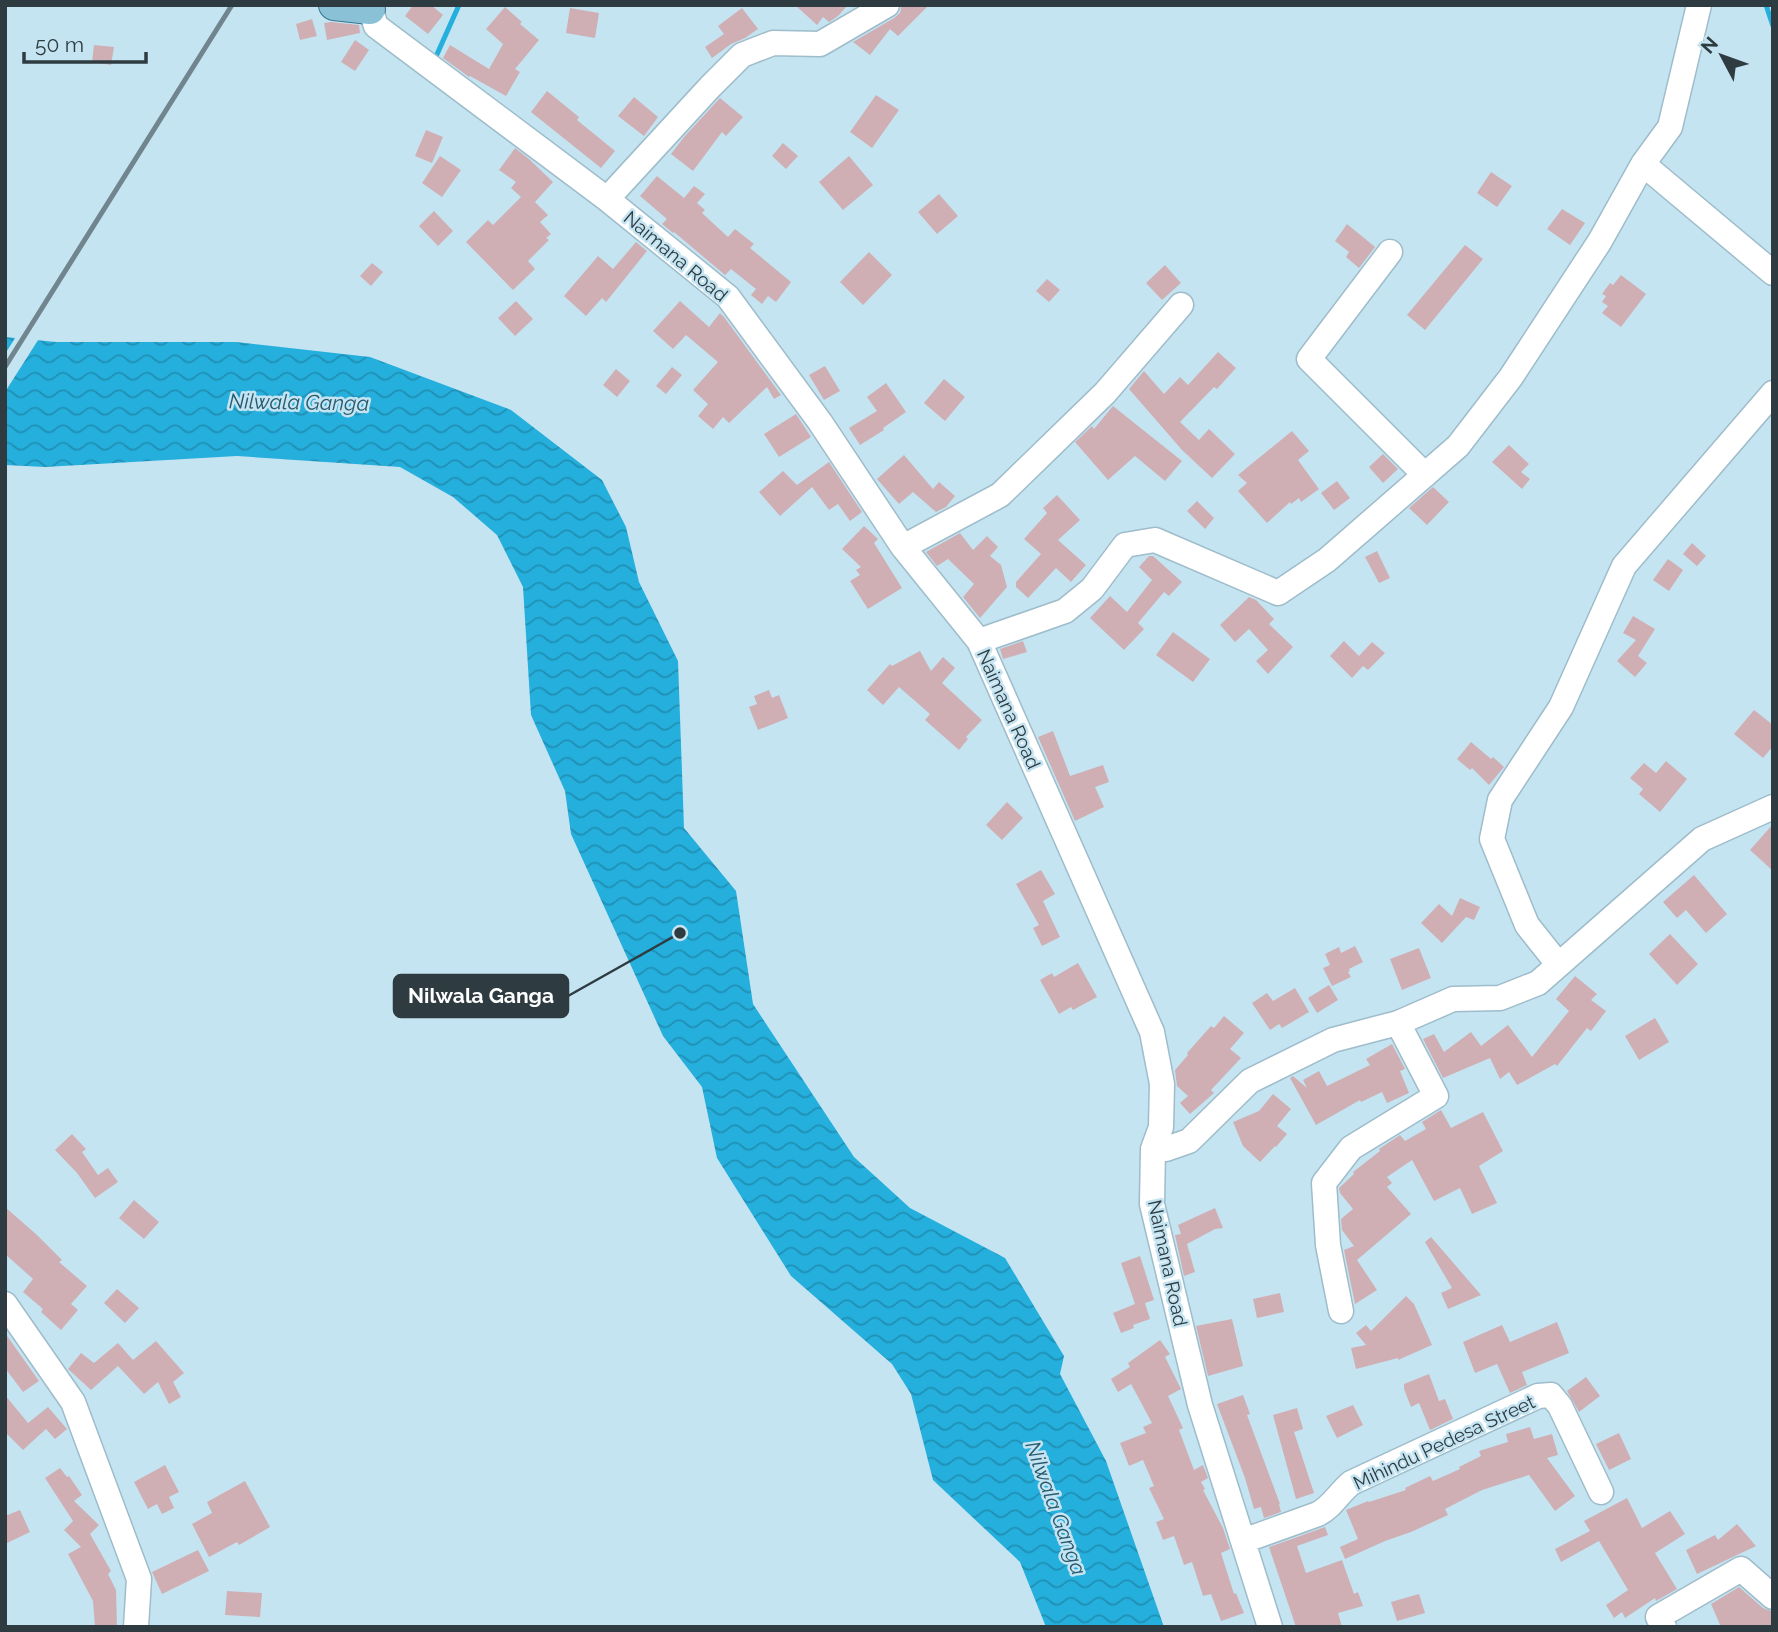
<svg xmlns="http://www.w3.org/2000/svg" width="1778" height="1632" viewBox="0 0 1778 1632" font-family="Raleway,sans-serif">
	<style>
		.water { fill: url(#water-waves) }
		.pier { fill: #c5e4f2 }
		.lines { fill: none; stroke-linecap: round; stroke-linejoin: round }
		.stream { stroke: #24afdd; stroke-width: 5 }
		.building { fill: #cfafb4 }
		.minor-casing { stroke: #9ebcca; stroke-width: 27 }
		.major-casing { stroke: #38778f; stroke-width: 32 }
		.minor { stroke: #fff; stroke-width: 24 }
		.major { stroke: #8bc1d6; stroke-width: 30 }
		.rail { stroke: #70858e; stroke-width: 5 }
		.labels { text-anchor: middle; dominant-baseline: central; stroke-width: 5; stroke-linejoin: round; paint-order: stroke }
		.street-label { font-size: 19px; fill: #2e3b40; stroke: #c5e4f2 }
		.water-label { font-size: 21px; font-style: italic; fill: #275a6e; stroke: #c5e4f2 }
		.leader { fill: none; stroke: #2e3b40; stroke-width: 2.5 }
		.callout-dot { fill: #2e3b40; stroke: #c5e4f2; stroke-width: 2.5 }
		.callout { fill: #2e3b40; stroke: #2e3b40; stroke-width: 2.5 }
		.callout-label { font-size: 21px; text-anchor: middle; font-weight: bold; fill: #fff }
	</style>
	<defs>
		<pattern id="water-waves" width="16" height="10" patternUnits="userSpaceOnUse" patternTransform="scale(1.75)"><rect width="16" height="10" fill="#24afdd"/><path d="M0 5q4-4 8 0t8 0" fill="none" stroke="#2090b5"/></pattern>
	</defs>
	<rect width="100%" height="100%" fill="#c5e4f2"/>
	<path class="water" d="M5,337l51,5h180l134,15 141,53 91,70 24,47 13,55 39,79 6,167 52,63 17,113 101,153 56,51 95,50 59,98 -4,18 46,87 58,166h-118l-26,-65 -87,-82 -22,-86 -19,-30 -101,-88 -74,-118 -15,-71 -39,-51 -92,-202 -6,-43 -34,-76 -8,-128 -26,-52 -44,-38 -53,-30 -163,-11 -192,11 -40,-2z"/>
	<path class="pier" d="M17,335l23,2 -35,55v-38z"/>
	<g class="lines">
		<path class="stream" d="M1766,5l7,21
			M434,61l25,-56"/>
	</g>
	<path class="building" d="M413,5h18l12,10 -15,19 -23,-18z
		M795,5h53l-10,11 -9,6 -6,-5 -6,8z
		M902,5h27l-31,31 -8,-7 -20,26 -17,-13 41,-24 6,-5z
		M505,7l17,15 -2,2 19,16 -24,29 5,3 -14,24 -36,-20 -1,1 -26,-19 7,-13 39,24 14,-25 -17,-15z
		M570,8l29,5 -4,25 -29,-5z
		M742,8l16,21 -13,9 -14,6 -19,14 -7,-11 19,-13 -6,-8z
		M312,19l5,17 -17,4 -4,-16z
		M331,22l28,3 1,8 -33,7 -3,-17z
		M355,40l14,10 -14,21 -14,-9z
		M94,45l20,2 -3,18 -19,-3z
		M547,91l32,26 -2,3 38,31 -14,17 -70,-56z
		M876,95l23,15 -27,38 -22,-16z
		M634,97l24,20 -14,19 -26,-20z
		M720,98l23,19 -17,19 -4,-4 -29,39 -22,-17 13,-17z
		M426,130l17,7 -11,26 -17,-7z
		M783,143l15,13 -12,13 -14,-13z
		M515,148l14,11 24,23 -18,20 13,13 -8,7 11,12 -5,4 3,2 -21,21 7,8 -22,21 -47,-48 22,-22 5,5 28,-28 -10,-9 5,-6 -17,-12z
		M440,156l21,14 -19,27 -20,-14z
		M849,156l24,29 -30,25 -24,-28z
		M1491,172l21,14 -15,21 -20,-14z
		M657,176l27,22 10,-12 11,8 -8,9 8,7 -3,3 26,24 7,-8 19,15 -4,4 41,34 -15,20 -8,-6 -6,8 -11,-9 5,-6 -25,-20 -6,6 -51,-43 -1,1 -11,-9 5,-5 -27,-23z
		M939,194l19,22 -21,18 -19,-22z
		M1562,209l23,14 -15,22 -23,-16z
		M434,211l19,20 -15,15 -19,-20z
		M1347,224l28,23 -16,21 -13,-11 3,-5 -14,-11z
		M636,242l11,9 -41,51 -4,-4 -16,18 -22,-20 34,-40 15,13z
		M1465,245l18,14 -58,71 -18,-15z
		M869,252l23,23 -29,30 -23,-23z
		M372,263l11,9 -12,14 -11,-10z
		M1165,265l16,18 -19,17 -16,-17z
		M1621,275l25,19 -25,33 -19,-14 6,-7 -6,-4 4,-6 -4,-2 8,-11 3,2z
		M1047,279l13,11 -11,12 -13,-11z
		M516,301l17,18 -18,17 -17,-18z
		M680,301l29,26 11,-14 4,4 57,78 -7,4 -7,-12 -38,36 -6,-6 -10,12 -15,-13 10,-12 -15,-14 25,-28 -32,-27 -13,14 -20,-18z
		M1218,352l18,16 -19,21 -3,-2 -34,35 19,18 10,-11 26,25 -23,24 -30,-28 -53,-61 15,-18 20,23 16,-17 8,8z
		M825,366l15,25 -16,9 -15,-25z
		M672,367l10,8 -16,19 -10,-8z
		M616,369l14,12 -13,16 -14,-12z
		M944,379l21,18 -20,24 -21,-18z
		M886,383l20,29 -23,16 1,2 -24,15 -11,-17 28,-17 -10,-14z
		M1113,406l69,55 -17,20 -30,-25 -27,24 -33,-38 17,-16 2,3z
		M796,414l15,23 -32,20 -15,-23z
		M1292,431l17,20 -11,9 21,29 -18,13 -2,-4 -8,6 -1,-2 -23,21 -29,-32 9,-8 -9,-8z
		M1509,445l20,19 -8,8 9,7 -8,10 -30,-27z
		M1383,454l15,15 -15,14 -14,-16z
		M904,455l29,34 6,-7 16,14 -9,11 -10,5 -23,-20 -14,12 -22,-25z
		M829,462l33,50 -12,9 -12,-17 -9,6 -17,-23 -32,29 -21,-24 24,-21 14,14z
		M1337,481l13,17 -16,12 -13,-17z
		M1433,487l16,15 -22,23 -18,-17z
		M1057,495l23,25 -22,20 28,25 -15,17 -15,-14 -28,30 -12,-11v-5l25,-28 -17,-15 23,-26 -4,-5z
		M1197,501l17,17 -9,11 -18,-18z
		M864,526l14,13 -4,4 28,45 -34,21 -18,-28 10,-6 -4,-5 5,-3 -19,-18z
		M960,533l13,17 14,-14 11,11 -8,9 11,9 6,22 -27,31 -17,-21 11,-13 -26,-25 -11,7 -11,-14z
		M1692,543l14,13 -9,10 -14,-12z
		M1377,551l13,27 -11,5 -14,-26z
		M1149,556h4l29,26 -13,14 -5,-4 -26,31 6,6 -20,21 -34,-32 20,-22 17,16 25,-32 -13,-13z
		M1668,559l15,11 -14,21 -16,-11z
		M1249,597l7,3 18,19 -5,5 24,23 -25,27 -12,-13 12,-11 -19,-21 -14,13 -15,-17z
		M1633,616l22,13 -17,27 9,7 -12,14 -18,-16 19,-21 -13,-7z
		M1173,632l37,27 -17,23 -37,-27z
		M1023,641l4,11 -24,7 -3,-10z
		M1344,641l15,15 13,-14 13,11 -17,17 -5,-4 -11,12 -22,-22z
		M920,651l11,20 12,-14 12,11 -13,15 40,37 -16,17 2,2 -9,11 -34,-30 5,-6 -31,-27 -16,18 -16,-15 23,-26 2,2z
		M769,690l3,8 7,-3 9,23 -30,12 -9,-23 8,-3 -3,-8z
		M1754,710l19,15v21l-10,12 -29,-24z
		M1053,731l17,45 33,-11 6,17 -14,5 9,20 -29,14 -37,-84z
		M1471,742l20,17 2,-2 11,10 -15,18 -17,-17 -2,2 -13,-11z
		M1666,761l21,18 -27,33 -21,-18 4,-5 -13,-11 14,-15 12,10z
		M1007,802l16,16 -21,22 -16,-15z
		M1773,824v47l-23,-21z
		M1041,870l14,24 -12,7 17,36 -18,9 -9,-18 6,-3 -23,-41z
		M1694,875l33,39 -21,19 -20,-23 -9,8 -14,-16z
		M1460,898l20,9 -6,13 -8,-3 -24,26 -21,-20 18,-19 13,12z
		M1670,934l28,30 -21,21 -28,-31z
		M1355,946l8,16 -14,7 1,2 -2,1 3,5 -19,9 -9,-18 7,-3 -5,-11 14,-7 2,6z
		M1419,948l12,30 -29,12 -12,-31z
		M1078,963l19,34 -24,13 -2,-3 -12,7 -19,-34 12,-7 2,4z
		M1575,976l22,18 -6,6 15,11 -15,20 -4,-3 -30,38 -2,-2 -38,21 -8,-13 -9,7 -10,-21 -47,20 -20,-39 11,-5 10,18 27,-20 10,14 27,-21 24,32 37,-46 -13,-12z
		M1329,985l9,15 -21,13 -9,-15z
		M1295,988l14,24 -27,16 -3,-4 -9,6 -18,-27 15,-10 6,8z
		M1224,1016l20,17 -14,16 11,9 -30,32 3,3 -24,21 -10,-11 8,-7 -11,-10 -2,-16 13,-15 -1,-2 24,-27 3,2z
		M1655,1018l14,24 -30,18 -14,-24z
		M1392,1044l13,25 -5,2 9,22 -22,10 -5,-11 -21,10 -1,-2 -44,25 -26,-47 3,-2 14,12 -4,-8 16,-9 8,15 43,-21 -4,-6z
		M1273,1094l18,15 -14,17 10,8 -11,13 -1,-1 -15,16 -17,-16 -10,-24 26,-11z
		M1441,1110l10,18 32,-16 20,39 -24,15 18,37 -25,11 -12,-26 -26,13 -22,-41 -25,17 5,6 -5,4 24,27 -54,46 20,30 -22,14 -11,-54 10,-4 -12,-16 -1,-11 12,-10 -13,-16 -1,-5 15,-14 -1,-2 27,-21 -1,-2 21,-14 5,6 21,-12 -4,-7z
		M72,1134l14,15 -4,3 16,23 10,-7 10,14 -23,16 -18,-25 -22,-23z
		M134,1200l25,22 -15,17 -25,-21z
		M5,1207l32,28 25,25 -3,2 28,24 -16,18 7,6 -17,20 -20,-18 2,-3 -20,-17 10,-13 -28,-25z
		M1215,1208l8,20 -8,1 -28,15 8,28 -11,4 -9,-41 6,-1 -3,-9z
		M1431,1237l50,58 -33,14 -7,-16 11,-5 -27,-46z
		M1140,1256l14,44 -9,3 5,16 -17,6 1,3 -13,5 -8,-20 22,-9 -14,-41z
		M117,1289l22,19 -14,15 -21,-20z
		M1280,1293l4,19 -27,6 -4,-19z
		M1406,1296l8,8 18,41 -34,15v-2l-42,11 -5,-21 15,-3 -10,-12 10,-8 5,6z
		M1232,1319l11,47 -35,10 -12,-50z
		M1557,1322l12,31 -47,19 5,13 -17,8 -13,-29 -22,9 -12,-31 39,-17 8,17z
		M5,1333l34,48 -16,11 -18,-24z
		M1160,1340l10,14 -5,3 16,32 -13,7 15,32 -4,2 15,40 9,-5 5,13 -7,4 4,7 -2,1 20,38 7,21 -9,4 13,41 2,-1 8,20 -23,8 -10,-27 -8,2 -11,-34 -8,3 -10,-29 -11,4 -7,-18 8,-3 -15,-31 5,-2 -11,-26 -14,6 -9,-23 26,-10 -3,-6 9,-4 -21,-39 -13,8 -7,-13 19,-12 -2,-4z
		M156,1341l28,32 -11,9 8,15 -12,7 -11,-22 -14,12 -26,-28 -27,24 -23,-21 13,-16 13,10 24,-20 15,17z
		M1429,1374l10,27 6,-2 8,20 -23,11 -11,-27 -8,4 -7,-18v-5z
		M1586,1377l14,19 -21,16 -12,-21z
		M5,1395l23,28 20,-16 19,22 -12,10 -9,-10 -23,21 -18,-18z
		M1243,1395l7,19 -3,1 33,89h-1l2,8 -17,6 -3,-11 -7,2 -9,-31 -28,-74z
		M1353,1405l10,20 -26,13 -11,-22z
		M1297,1408l6,21 -9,3 20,61 -18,6 -23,-84z
		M1530,1427l4,12 18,-5 6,21 -11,3 28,38 -20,15 -26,-36 -47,15 -37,19 3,6 -37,17 -26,9 -40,18 -5,-12 18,-8 -12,-29 22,-9 1,1 37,-12 -1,-2 25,-12 3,5 27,-12 -1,-2 22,-11 -2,-5 29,-9 -2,-8z
		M1619,1433l12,26 -22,11 -13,-26z
		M165,1465l14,27 -10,5 5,11 -12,6 -5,-10 -9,5 -14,-27z
		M60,1468l7,9 2,-1 13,19 -8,6 25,24 -9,9 21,37 -3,3 8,16 1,37h-22l-2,-26 -25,-47 13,-7 -17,-17 9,-9 -28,-43z
		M245,1481l25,46 -31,18 -2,-3 -28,15 -17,-33 20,-11 -5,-11z
		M1627,1498l15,30 28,-17 15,23 -30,19 22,36 -21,12 -1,-3 -30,20 -3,-6 -8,6 -8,-13 22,-15 -29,-49 -38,21 -6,-13 35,-18 -6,-10z
		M20,1510l10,22 -25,12v-28z
		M1737,1524l19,22 -59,28 -11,-24 29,-15 3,5z
		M1325,1527l3,8 -31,11 9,27 36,-13 12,34 4,-2 5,14 -25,7 4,14h-46l-27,-80z
		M198,1550l11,21 -47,23 -10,-22z
		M1739,1587l24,21 10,4v15h-52l-10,-23z
		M227,1591l35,2 -2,24 -35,-2z
		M1419,1594l6,19 -28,8 -6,-19z"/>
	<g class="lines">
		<g class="minor-casing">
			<path id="minor" d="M369,5l7,21 231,173 121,98 92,125 83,125 76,94 173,391 10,52 -1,43 -8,22 -1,55 48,201 70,222
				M1643,164l130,109
				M607,199l103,-112 32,-32 31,-12 47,1 67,-39
				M1390,252l-81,107 116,116
				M903,547l97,-52 105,-102 76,-88
				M979,641l86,-30 27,-22 33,-44 30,-5 123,53 49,-33 131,-114 53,-69 89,-136 43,-77 27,-37 29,-122
				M1558,964l-31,-39 -35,-86 8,-39 61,-93 63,-141 149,-173
				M1153,1149h13l23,-8 61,-60 83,-41 65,-17 55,-24 47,-1 38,-15 164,-144 71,-32
				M5,1304l68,98 66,177 -3,48
				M1341,1311l-13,-66 -4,-62 27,-35 85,-52 -38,-73
				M1243,1541l75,-27c14,-7 21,-21 33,-31l187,-87 13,-1 9,11 41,86
				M1664,1627l-6,-10 83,-48 32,28"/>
		</g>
		<g class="major-casing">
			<path id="major" d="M334,5l36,4"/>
		</g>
		<use href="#minor" class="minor"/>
		<use href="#major" class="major"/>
		<path class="rail" d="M5,367l227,-362"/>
	</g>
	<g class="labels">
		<g class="street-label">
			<text transform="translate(676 256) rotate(40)">Naimana Road</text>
			<text transform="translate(1009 709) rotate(66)">Naimana Road</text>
			<text transform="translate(1168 1263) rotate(78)">Naimana Road</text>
			<text transform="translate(1444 1442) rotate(-25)">Mihindu Pedesa Street</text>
		</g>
		<g class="water-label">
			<text transform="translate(299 402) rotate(1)">Nilwala Ganga</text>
			<text transform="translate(1056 1508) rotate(70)">Nilwala Ganga</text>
		</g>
	</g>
	<path class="leader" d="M680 933L568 996"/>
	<circle class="callout-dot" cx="680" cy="933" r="7"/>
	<rect class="callout" x="394" y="975" width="174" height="42" rx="7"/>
	<g class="callout-label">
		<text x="481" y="1003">Nilwala Ganga</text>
	</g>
	<rect width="1778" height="1632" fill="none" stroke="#2e3b40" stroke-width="14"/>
	<g transform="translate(1722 56) rotate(311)" stroke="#c5e4f2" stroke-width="5" paint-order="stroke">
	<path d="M0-5L12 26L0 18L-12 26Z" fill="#2e3b40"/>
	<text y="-10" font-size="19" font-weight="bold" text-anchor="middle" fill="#2e3b40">N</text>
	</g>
	<path d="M24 52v10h122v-10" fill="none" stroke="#2e3b40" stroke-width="3.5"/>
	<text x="35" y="52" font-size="21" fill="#2e3b40" stroke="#c5e4f2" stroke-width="5" paint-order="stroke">50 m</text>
</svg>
